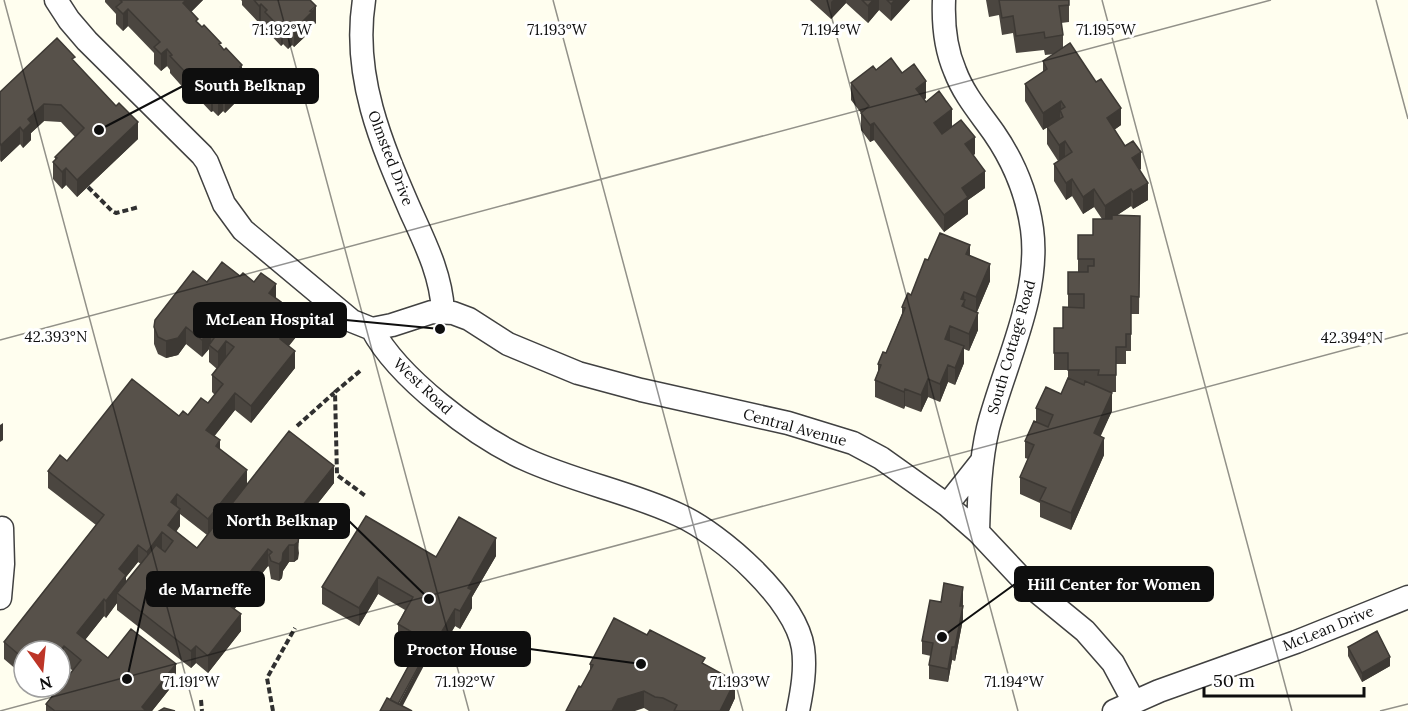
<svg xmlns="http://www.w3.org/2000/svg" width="1408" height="711" viewBox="0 0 1408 711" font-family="Lora,serif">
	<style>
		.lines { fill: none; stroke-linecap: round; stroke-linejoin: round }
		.minor-casing { stroke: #414141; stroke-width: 25 }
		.path { stroke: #303030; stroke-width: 4; stroke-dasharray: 6 3; stroke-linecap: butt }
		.minor { stroke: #fff; stroke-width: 22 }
		.wall { fill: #4b4640; fill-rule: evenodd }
		.shaded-wall { fill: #3d3934 }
		.building { fill: #57514a; stroke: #3d3934; stroke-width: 1.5 }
		.ticks { fill: none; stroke: #0e0e0e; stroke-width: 1.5; stroke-opacity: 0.45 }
		.labels { text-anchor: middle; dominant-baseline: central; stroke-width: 6; stroke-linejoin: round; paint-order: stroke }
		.street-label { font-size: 15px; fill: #0e0e0e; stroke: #fff }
		.ticks-label { font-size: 15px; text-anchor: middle; fill: #0e0e0e; stroke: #fff; stroke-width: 6; stroke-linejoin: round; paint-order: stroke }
		.leader { fill: none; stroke: #0e0e0e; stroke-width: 2 }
		.callout-dot { fill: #0e0e0e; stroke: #fff; stroke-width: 2 }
		.callout { fill: #0e0e0e; stroke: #0e0e0e; stroke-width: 2 }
		.callout-label { font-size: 16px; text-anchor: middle; font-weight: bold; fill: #fff }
	</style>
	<rect width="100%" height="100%" fill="#fffeef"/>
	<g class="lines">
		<g class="minor-casing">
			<path id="minor" d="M56,0l13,20 18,21 115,114 5,7 17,42 19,26 109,91 20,8 20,-4 40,-13 21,1 16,6 39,25 70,29 63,17 147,33 65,20 28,15 66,47 31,27 46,49 61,50 28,32 21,39
				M364,0c-12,76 17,143 47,212 15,33 30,63 32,99
				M944,0c-1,25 1,48 11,71 9,24 25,42 39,62 20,29 33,61 38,96 9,66 -28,136 -44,199 -8,34 -9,69 -10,104
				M372,329c26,49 103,107 153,130 50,23 105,33 154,56 42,19 117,85 124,133 3,21 -1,43 -5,63
				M947,505l34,-43
				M0,598l3,-34 -1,-36
				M1114,711l45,-20 137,-49 112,-45"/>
		</g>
		<path class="path" d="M88,187l24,24 4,2 23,-6
			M360,371l-25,21 2,83 30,22
			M297,426l37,-33
			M201,700l1,11
			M273,711l-6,-33 28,-50"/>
		<use href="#minor" class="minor"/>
	</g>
	<path class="wall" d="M105,0h98l-12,12 7,11 44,46 4,21 -4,3v3l-17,17 -2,-2 -5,5 -5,-5 -2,1 -16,-17v-3l-4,-4 -4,4 -17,-19v-3l-3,-4 -6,5 -7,-7v-11l-26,-27 -5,5 -7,-7v-10l-11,-12z
		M241,0h69l6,23 -4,3v4l-18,17 -2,-2 -4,4 -5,-5 -2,2 -16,-17v-4l-4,-4 -2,2 -17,-18v-4z
		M810,0h100l-19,21 -12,-11 -11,13 -22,-20 -15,16z
		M986,0h83v22l-8,1 2,12v13l58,77 -7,5 27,39 -2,1 9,30 -15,9 -2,-3 -15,10h24l-1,98h-8v37h-5v13h-10v28h-7l3,19 -12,25 4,19 -33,75 -31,-13v-14l-20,-9v-17l8,-18 -3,-1v-17l11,-19v-14l25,-14 7,-16v-8h-14v-42h9l5,-21v-35h10v-37h15l9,-16 -8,-12 -11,7 -11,-18 -6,4 -12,-19v-17l4,-3 -11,-17v-17l13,-8 -17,11 -18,-29v-17l18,-12v-11l12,-7 -10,1 -1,-5 -28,3 -3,-20 -11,2 -3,-20 -10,2z
		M75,62l63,77 -61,58 -11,-12 -4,4 -9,-10v-17l2,-2v-3l20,-20 -14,-15 -17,-1 -13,12v7l-8,8 -3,-4 -19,18 -1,-2v-68z
		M876,70l26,3 24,25 -2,2 28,26 23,28 -2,1 12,33 -17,12v14l-24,18 -70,-92 -4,2 -9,-12v-17l-10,-13v-17z
		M970,255l20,26 -13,31 1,18 -9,21 -5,-2v14l-9,22 -7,-3 -8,20 -12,-5 -7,15 -16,-6 -1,3 -29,-12v-17l3,-8v-8l8,-11 16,-39v-7l9,-12 17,-35z
		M240,276l36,23 20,38 -7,9 6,22 -44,55 -16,-13 -21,26 6,13 27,36 87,-2 -39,49 4,21 -1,6 -4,3h-5l-6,9 -1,7 -3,3 -8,-2 -2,-12 -1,-1 -34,43 7,22 -33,42 -12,-10 -5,5 -74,-58v-7l-11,15 -2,-2 -19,24 23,18 68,23 -24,30h-106v-7l27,-33 -9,-8 -40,-12v25l-20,-17v-17l92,-117 -48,-37v-17l19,-10 112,-45 9,-1 20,-12 7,-8 -3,-3v-17l5,-6 -8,-7v-13l-7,8 -16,-13 -8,11 -12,3 -8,-4 -4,-10v-17l53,-45zM180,514l27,21 -10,13 -21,-16 4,-6zM138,562l3,2 -15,18v-5z
		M496,556l-24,41v11l-12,21 -5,-3 -21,36 -6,-4 -38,42 22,-41 -3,-1v-11l-11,-6v-17l7,-14 -27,-16 -19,32 -37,-22v-17l114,-30z
		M963,601v18l-8,42 -3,-1 -4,22 -19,-3v-14l2,-9 -9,-2v-13l19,-39z
		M1348,647l42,19 -28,16 -14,-26z
		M590,664l115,1 30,33 -6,13h-80l-5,-3 -63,-21 9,-16z"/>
	<path class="shaded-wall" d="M186,0h17l-20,20v-17z
		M833,0h13v3l-15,16v-17z
		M873,0h6v10l-11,13v-17z
		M895,0h15l-19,21v-17z
		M261,4v17l-2,2v-17z
		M316,6v17l-4,3v4l-18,17v-17z
		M128,9v17l-5,5v-17z
		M283,27v17l-2,2v-17z
		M292,28v17l-4,4v-17z
		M167,49v17l-6,5v-17z
		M242,65v11l4,-4v18l-4,3v3l-17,17v-17z
		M191,71v17l-4,4v-18z
		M926,81v17l-10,8v-17z
		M213,94v17l-2,1v-17z
		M223,94v17l-5,5v-17z
		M1061,101v12l-1,-3v9l-17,11v-17z
		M44,104v17l-13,12v7l-8,8v-17l5,-12z
		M1121,108v17l-14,10v-17z
		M952,109v17l-18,14v-17z
		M138,122v17l-61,58v-17z
		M874,123v17l-4,2v-17z
		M20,127v17l-19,18v-17z
		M975,137v17l-10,7v-17z
		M1065,141v17l-6,4v-17z
		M1141,152v17l-9,6v-17z
		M66,168v17l-4,4v-17z
		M985,171v17l-17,12v14l-24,18v-17l18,-27z
		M1072,179v17l-6,4v-17z
		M1148,183v17l-15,9v-17z
		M1094,189v18l-11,7v-17z
		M1131,189v17l-26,17v-17z
		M970,245v17l-4,-8z
		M990,264v17l-14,33v-17z
		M276,284v17l-7,-8z
		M964,292l1,25 -4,-18z
		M978,313v17l-9,21v-17z
		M296,320v17l-16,19v-17z
		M950,326v18l-5,-5z
		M186,327v17l-8,11 -12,3v-17z
		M211,329v17l-2,-1v4l-7,8v-17z
		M226,341v17l-8,11v-17z
		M964,346v17l-9,22v-17z
		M295,351v17l-44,55v-17z
		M948,365v17l-8,20v-18z
		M928,379v18l-7,15v-17z
		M905,389v17l-1,3v-17z
		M235,393v17l-29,37v-17z
		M1112,393v18l-18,40v-18z
		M3,423v17l-3,2v-17z
		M1104,438v17l-33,75v-17z
		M220,440v17l-4,-11z
		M334,466v17l-52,66v-18z
		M247,470v17l-39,49v-17z
		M177,494v17l-6,-9z
		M180,509v17l-10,13 -2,-14z
		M162,532v18l-15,19v-17z
		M299,536l-1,23 -4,3v-17z
		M496,538v18l-24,41v11l-12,21v-18l8,-23z
		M138,545v17l-12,15v15l-9,1v10l-11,15v-17l13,-32z
		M289,545v17l-6,9 -1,7 -3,3v-17l4,-11z
		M268,549v17l-42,54v-17z
		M378,577v17l-19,32v-18z
		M963,587v14l-3,18v-13z
		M104,599v17l-27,34v-17z
		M963,606v13l-8,42v-14z
		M455,609v17l-21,36v-17z
		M241,614v17l-33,42v-17z
		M64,646v17l-4,5v-17z
		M196,646v17l-5,5v-17z
		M952,647v13l-4,22v-13z
		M428,649v9l-28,53h-5z
		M1390,657v9l-28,16v-9z
		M176,664v17l-24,30h-10v-4z
		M735,681v17l-6,13h-9z
		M644,691v17l-9,3h-23l6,-12z"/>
	<path class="building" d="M120,0h66l-3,3 15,16 -2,2 6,6 2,-2 17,18 -2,1 5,6 2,-2 16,17 -2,2 6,5 -6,6 2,1 -17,17 -2,-2 -5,5 -5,-5 -2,1 -16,-17 1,-1 -5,-6 -4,3 -17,-18 2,-1 -5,-6 -6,5 -7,-7 6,-5 -32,-33 -5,5 -7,-7 6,-5z
		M254,0h56l6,6 -6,5 2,1 -18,18 -2,-2 -4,4 -5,-5 -2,2 -16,-17 2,-2 -6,-6 -2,2z
		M862,0h11l-5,6z
		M887,0h8l-4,4z
		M999,0h70v5l-10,1 4,29 -18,3 -1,-6 -28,4 -3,-20 -11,2z
		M57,38l18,19 -3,2 44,47 3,-3 19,19 -61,58 -11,-12 -4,4 -9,-10 4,-4 -2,-1 29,-29 -23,-23 -17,-1 -16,15 3,4 -8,8 -3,-4 -19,18 -1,-2v-51z
		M1070,43l26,39 5,-3 20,29 -14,10 18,28 8,-5 8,11 -9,6 16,25 -15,9 -2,-3 -26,17 -11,-17 -11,8 -11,-18 -6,4 -12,-19 18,-12 -7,-11 -6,4 -12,-18 16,-10 -3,-7 5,-3 -4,-6 -18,12 -18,-29 22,-15 -4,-8z
		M891,58l11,15 12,-9 12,17 -10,8 10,13 13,-11 13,18 -18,14 8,11 19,-14 14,17 -10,7 20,27 -23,17 6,9 -24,18 -70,-92 -4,2 -9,-12 8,-7 -18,-23 22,-17 3,4z
		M1112,215l28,1 -1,81 -8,-1v38h-5v13h-10v28h-18l1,-5h-31v-17h-14v-25h9v-21l21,1v-14h-16v-22h20v-6h6v-7h-16v-24h15v-16h19z
		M940,233l30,12 -4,9 24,10 -14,33 -12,-5 -3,7 4,1 -3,6 16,7 -9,21 -19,-8 -5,13 19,7 -9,22 -7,-3 -8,19 -12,-5 -7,16 -16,-6 -1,3 -29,-12 6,-15 -3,-1 5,-12 3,1 19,-45 -3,-1 6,-14 3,2 14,-36 3,1z
		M222,262l18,14 3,-3 11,9 7,-9 15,11 -7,9 12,9 -3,4 18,14 -16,19 15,12 -44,55 -16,-13 -29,37 14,10 -4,6 31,24 -39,49 -31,-25 -6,8 9,7 -12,16 29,23 92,-117 45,35 -52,65 3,3 7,-3 4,1 3,4 -1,6 -4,3h-5l-6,8 -1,8 -3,3 -8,-3 -2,-6 3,-3 -4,-3 -42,54 15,11 -33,42 -12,-10 -5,5 -74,-58 39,-48 9,7 8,-11 -11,-9 -15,20 -9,-7 -19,24 7,6 -20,26 -2,-2 -27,34 31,25 23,-29 45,35 -34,43 4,4h-91l-9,-7 35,-44 -17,-14 -4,5h-36v8l-20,-17 100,-127 -56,-44 12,-16 7,6 65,-82 47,37 4,-5 5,4 13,-17 7,5 15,-19 -11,-9 22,-28 -8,-6 -8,11 -9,-7 8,-11 -6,-5 -9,11 -16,-13 -8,11 -12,3 -8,-4 -4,-10 1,-7 38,-49 14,11z
		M1068,378l16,7 1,-4 27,12 -18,40 10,5 -33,75 -31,-13 6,-12 -26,-11 14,-32 -9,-4 9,-20 14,6 5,-12 -17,-7 10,-21 15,7z
		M366,516l70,41 23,-40 37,21 -28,50 4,2 -12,21 -5,-2 -21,36 -36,-21 15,-27 -35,-20 -19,31 -37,-21z
		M944,583l19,4 -3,19h3l-8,41h-3l-4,22 -19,-4 4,-22 -11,-2 8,-41 11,2z
		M614,618l33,17 3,-5 55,28 -3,5 33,18 -15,30h-46l3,-6 -14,-7 -8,-1 -11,-6 -26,8 -6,12h-46l13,-25 2,1 12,-22 -3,-1z
		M1377,631l13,26 -28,16 -14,-26z
		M411,639l17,10 -30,55 -8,-4 26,-48 -7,-3z
		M387,698l25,13h-32z
		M164,708l11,3h-16z"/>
	<path class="ticks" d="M4,0l191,711M278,0l191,711M553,0l190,711M827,0l191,711M1102,0l190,711M1376,0l32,119M0,340l1271,-340M0,711l1408,-378M1380,711l28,-7"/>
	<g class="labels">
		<g class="street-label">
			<text transform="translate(391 158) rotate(69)">Olmsted Drive</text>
			<text transform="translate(1011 347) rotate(-74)">South Cottage Road</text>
			<text transform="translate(423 386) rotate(43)">West Road</text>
			<text transform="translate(795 427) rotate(15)">Central Avenue</text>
			<text transform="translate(1328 628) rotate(-22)">McLean Drive</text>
		</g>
	</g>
	<g class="ticks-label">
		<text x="282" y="35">71.192°W</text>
		<text x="557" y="35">71.193°W</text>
		<text x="831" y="35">71.194°W</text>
		<text x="1106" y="35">71.195°W</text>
		<text x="56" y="342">42.393°N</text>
		<text x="1352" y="343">42.394°N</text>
		<text x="191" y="687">71.191°W</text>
		<text x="465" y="687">71.192°W</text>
		<text x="740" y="687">71.193°W</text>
		<text x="1014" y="687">71.194°W</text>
	</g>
	<path class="leader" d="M99 130L183 86M440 329L346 320M429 599L349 521M942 637L1015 584M127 679L147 589M641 664L530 649"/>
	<g class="callout-dot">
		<circle cx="99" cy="130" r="6"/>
		<circle cx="440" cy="329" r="6"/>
		<circle cx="429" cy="599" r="6"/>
		<circle cx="942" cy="637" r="6"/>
		<circle cx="127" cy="679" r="6"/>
		<circle cx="641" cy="664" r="6"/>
	</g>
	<g class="callout">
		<rect x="183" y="69" width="135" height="34" rx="6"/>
		<rect x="194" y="303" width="152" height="34" rx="6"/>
		<rect x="214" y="504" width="135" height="34" rx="6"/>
		<rect x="1015" y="567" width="198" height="34" rx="6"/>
		<rect x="147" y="572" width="117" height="34" rx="6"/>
		<rect x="395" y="632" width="135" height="34" rx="6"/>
	</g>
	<g class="callout-label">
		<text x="250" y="91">South Belknap</text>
		<text x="270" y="325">McLean Hospital</text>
		<text x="282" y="526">North Belknap</text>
		<text x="1114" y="590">Hill Center for Women</text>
		<text x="205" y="595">de Marneffe</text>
		<text x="462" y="655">Proctor House</text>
	</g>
	<g transform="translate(42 669) rotate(165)"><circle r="28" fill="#ffffff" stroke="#9f9f9f" stroke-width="1.5"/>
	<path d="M0-4.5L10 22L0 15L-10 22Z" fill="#bd3527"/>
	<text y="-9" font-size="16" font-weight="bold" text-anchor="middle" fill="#0e0e0e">N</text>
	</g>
	<path d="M1204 687v9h160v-9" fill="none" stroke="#0e0e0e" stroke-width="3"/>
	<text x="1213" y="687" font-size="18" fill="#0e0e0e" stroke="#ffffff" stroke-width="4.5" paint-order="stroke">50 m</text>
</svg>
